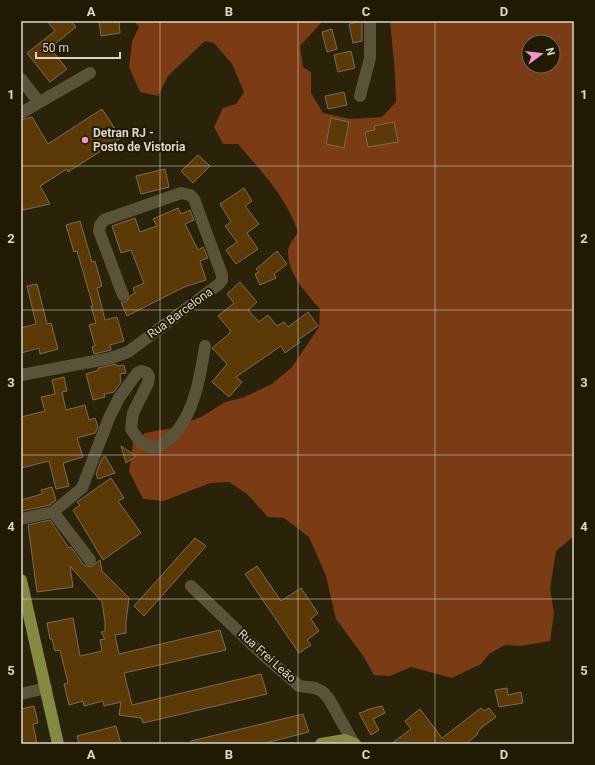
<svg xmlns="http://www.w3.org/2000/svg" width="595" height="765" viewBox="0 0 595 765" font-family="Roboto,sans-serif">
	<style>
		.forest { fill: #7b3b14; fill-rule: evenodd }
		.building { fill: #5b3a08; stroke: #7e6b55 }
		.lines { fill: none; stroke-linecap: round; stroke-linejoin: round }
		.minor { stroke: #5b5339; stroke-width: 12 }
		.major { stroke: #848a41; stroke-width: 12 }
		.grid { fill: none; stroke: #dcd8c9; stroke-width: 1; stroke-opacity: 0.55 }
		.poi-dot { fill: #f491d3; stroke: #211a02; stroke-width: 1.5 }
		.labels { text-anchor: middle; dominant-baseline: central; stroke-width: 4; stroke-linejoin: round; paint-order: stroke }
		.poi-label { font-size: 12px; font-weight: bold; fill: #dcd8c9; stroke: #211a02; text-anchor: start }
		.street-label { font-size: 12px; fill: #dcd8c9; stroke: #211a02 }
		.neatline { fill: none; stroke: #dcd8c9; stroke-width: 1.5 }
		.grid-label { font-size: 13px; text-anchor: middle; font-weight: bold; fill: #dcd8c9 }
	</style>
	<rect width="100%" height="100%" fill="#2a230a"/>
	<path class="forest" d="M134,21h186l1,2 -21,23 3,21 8,5v21l12,20 27,6 32,-2 14,-15 -1,-29 -5,-52h184v515l-18,15 -6,38 4,24 -4,28 -29,5 -16,-1 -16,9 -8,10 -29,14 -41,-11 -21,9 -16,-1 -10,-18 -28,-38 -10,-43 -17,-39 -25,-19 -16,-1 -21,-23 -18,-12 -19,1 -46,18 -21,-2 -14,-28 4,-28 12,-10 28,-5 30,-12 22,-14 17,-4 30,-14 20,-17 27,-40 1,-18c-13,-15 -33,-36 -32,-58 0,-5 7,-14 10,-19 -11,-34 -37,-61 -60,-88h-15l-9,-17 9,-19 13,-4 8,-12 -12,-28 -18,-21 -9,-2 -37,35 -10,20 -18,-4 -11,-25 3,-26 7,-14zM529,42h24v24h-24z"/>
	<path class="building" d="M47,21h24l5,6 -26,21 17,21 -17,13 -23,-29 28,-22z
		M99,21h20l1,12 -19,3z
		M362,21v20l-9,2 -4,-19z
		M332,29l5,20 -10,3 -5,-20z
		M351,51l4,17 -17,4 -4,-17z
		M344,92l3,13 -19,4 -3,-13z
		M102,109l19,29 -53,34 -1,-3 -27,17 10,18 -27,6 -2,-8v-82l11,-3 16,27z
		M331,118l18,4 -5,26 -18,-4z
		M394,122l4,20 -30,5 -3,-15 10,-2 -1,-4z
		M198,155l12,11 -17,17 -12,-12z
		M165,169l4,18 -28,7 -5,-18z
		M244,188l8,13 -7,5 14,18 -12,9 11,16 -22,15 -10,-14 11,-8 -12,-16 6,-4 -11,-18z
		M178,208l3,6 9,-4 1,3 3,7 -9,4 13,26 5,-3 5,11 -8,3 6,19 -22,7 -57,29 -6,-14h5l4,-6 5,-3 -2,-5 11,-5 -13,-33 -10,3 -9,-27 23,-8 5,14 17,-6 -4,-7z
		M80,221l12,41 3,-1 7,25 -5,2 8,32 12,-3 7,24 -14,4 1,5 -17,4 -2,-7 3,-1 -6,-21 7,-2 -5,-17h2l-16,-55 -3,1 -8,-27z
		M277,251l10,13 -13,10 2,4 -16,7 -5,-11 4,-2 -3,-3z
		M240,282l17,20 -9,8 11,12 9,-7 9,11 7,-4 4,5 20,-15 10,14 -20,14 2,2 -15,11 -4,-7 -45,31 6,5 -13,15 -17,-15 15,-18 -15,-16 18,-15v-3l-12,-14 16,-13 -7,-9z
		M37,284l10,40 4,-1 7,26 -18,5 -1,-6 -18,5v-25l15,-4 -9,-38z
		M116,364v2l8,-1 2,8 -6,1 1,8 -7,10 -10,2 1,3 -12,3 -7,-26 13,-4 -1,-2z
		M64,377l3,14 -5,1 4,18 19,-5 4,15 6,-2 3,9 -3,6 -18,5 6,19 -20,6 6,23 -13,3 -7,-28 -28,7v-51l24,-6 -4,-14 14,-3 -3,-14z
		M121,446l15,10 -10,7z
		M105,456l10,17 -17,6 -2,-5 6,-16z
		M111,478l13,20 -6,3 23,32 -38,27 -30,-50 7,-5 -3,-3z
		M52,487l4,13 -6,5 -28,6 -1,-11 21,-6 -1,-4z
		M50,520l19,28 2,-1 13,18 7,2 9,-7 2,11 27,27 -3,24v11l-11,2 4,19 101,-24 6,20 -102,23 8,32 129,-31 6,20 -124,29 -2,-5 -22,-3 2,-13 -17,4 -1,-5 -19,5 -1,-5 -14,4 -5,-21 4,-1 -8,-33 -5,1 -3,-12h-2l-3,-16 26,-5 7,38 22,-5 -2,-11 5,-1 -4,-7 4,-1v-9l-3,-20 -32,-36 3,21 -36,5 -9,-67z
		M195,538l11,8 -62,70 -10,-10z
		M257,566l24,35 20,-13 17,25 -7,6 8,12 -12,9 4,5 -12,8 -54,-79z
		M507,688l1,7 13,-3 2,11 -24,4 -4,-17z
		M34,706l4,17 -5,1 4,20h-16v-35z
		M382,706l3,7 -12,6 6,11 -8,5 -12,-22 7,-2v-1z
		M481,708l3,3 5,-3 7,9 -15,11 -4,5 1,1 -12,10h-75l20,-15 -6,-8 15,-12 22,29z
		M303,714l6,18 -48,12h-70v-3z
		M116,726l5,18h-42l-2,-8z"/>
	<g class="lines">
		<path class="minor" d="M21,79l17,22
			M360,96l10,-38v-37
			M21,113l69,-40
			M21,375l90,-17 17,-6 91,-68 3,-4v-5l-28,-76 -4,-4 -9,-2 -77,27 -4,5 -1,6 24,64
			M53,512l37,48
			M21,519l32,-7 29,-24 27,-70 10,-20 18,-25 4,-2 6,2 2,4 -1,6 -15,30 -2,16 10,14 12,5c38,-12 47,-68 52,-102
			M191,586l70,67 38,33 16,2 8,4 6,7 24,43
			M21,694l25,-6"/>
		<path class="major" d="M21,580l37,164
			M321,744l24,-4 10,4"/>
	</g>
	<path class="grid" d="M160,21v723M298,21v723M435,21v723M21,166h553M21,310h553M21,455h553M21,599h553"/>
	<circle class="poi-dot" cx="85" cy="140" r="4"/>
	<g class="labels">
		<g class="poi-label">
			<text x="93" y="133">Detran RJ -<tspan x="93" dy="14">Posto de Vistoria</tspan></text>
		</g>
		<g class="street-label">
			<text transform="translate(180 313) rotate(-36)">Rua Barcelona</text>
			<text transform="translate(267 656) rotate(42)">Rua Frei Leão</text>
		</g>
	</g>
	<rect width="595" height="765" fill="none" stroke="#211a02" stroke-width="44"/>
	<g transform="translate(541 54) rotate(75)"><circle r="19" fill="#211a02" stroke="#6c6652"/>
	<path d="M0-3L7 15L0 10L-7 15Z" fill="#f491d3"/>
	<text y="-6" font-size="11" font-weight="bold" text-anchor="middle" fill="#dcd8c9">N</text>
	</g>
	<path d="M36 52v6h84v-6" fill="none" stroke="#dcd8c9" stroke-width="2"/>
	<text x="42" y="52" font-size="12" fill="#dcd8c9" stroke="#211a02" stroke-width="3" paint-order="stroke">50 m</text>
	<rect x="22" y="22" width="551" height="721" class="neatline"/>
	<g class="grid-label">
		<text x="91" y="16">A</text>
		<text x="229" y="16">B</text>
		<text x="366" y="16">C</text>
		<text x="504" y="16">D</text>
		<text x="11" y="99">1</text>
		<text x="584" y="99">1</text>
		<text x="11" y="243">2</text>
		<text x="584" y="243">2</text>
		<text x="11" y="387">3</text>
		<text x="584" y="387">3</text>
		<text x="11" y="531">4</text>
		<text x="584" y="531">4</text>
		<text x="11" y="675">5</text>
		<text x="584" y="675">5</text>
		<text x="91" y="759">A</text>
		<text x="229" y="759">B</text>
		<text x="366" y="759">C</text>
		<text x="504" y="759">D</text>
	</g>
</svg>
